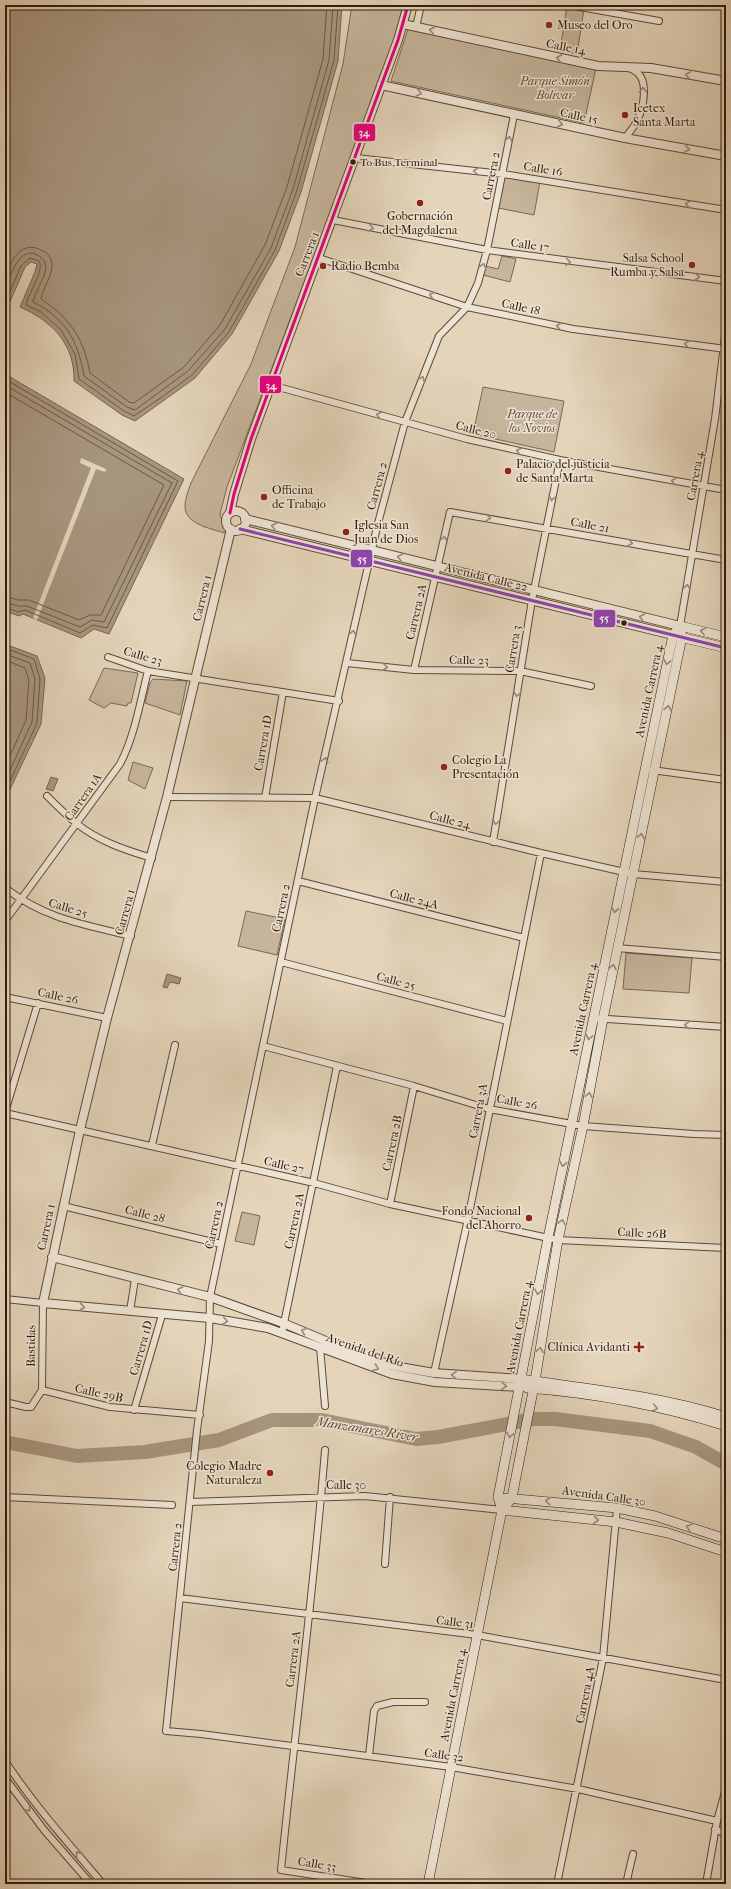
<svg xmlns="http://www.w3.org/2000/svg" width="731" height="1889" viewBox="0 0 731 1889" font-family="'IM FELL French Canon',serif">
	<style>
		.green { fill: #c6b59c; stroke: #7c6853 }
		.water { fill: #a7957e; stroke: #786450 }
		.pier { fill: #e4d4ba }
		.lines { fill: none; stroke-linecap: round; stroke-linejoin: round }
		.shore { stroke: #6c5844; stroke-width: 1 }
		.river { stroke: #a7957e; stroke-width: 14 }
		.minor-casing { stroke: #5e4936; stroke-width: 8 }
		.tertiary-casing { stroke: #5e4936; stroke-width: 10 }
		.secondary-casing { stroke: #311b0a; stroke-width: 10 }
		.minor { stroke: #ede3d2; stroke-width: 6 }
		.tertiary { stroke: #ede3d2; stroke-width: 8 }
		.secondary { stroke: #ede3d2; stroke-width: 9 }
		.bus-1-casing { stroke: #ede3d2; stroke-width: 6 }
		.bus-2-casing { stroke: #ede3d2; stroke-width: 6 }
		.bus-1 { stroke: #8e44ad; stroke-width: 3 }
		.bus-2 { stroke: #e5007d; stroke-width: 3 }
		.oneway { stroke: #988978 }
		.poi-dot { fill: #8f2418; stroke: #ede3d2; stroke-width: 1.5 }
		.bus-dot { fill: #311b0a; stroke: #ede3d2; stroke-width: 1.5 }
		.labels { text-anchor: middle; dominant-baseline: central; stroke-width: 3; stroke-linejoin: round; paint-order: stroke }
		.bus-label { font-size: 11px; fill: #311b0a; stroke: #ede3d2; text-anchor: start }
		.poi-label { font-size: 12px; fill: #311b0a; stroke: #ede3d2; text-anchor: start }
		.street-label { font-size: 12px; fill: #311b0a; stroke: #ede3d2 }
		.park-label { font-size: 12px; font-style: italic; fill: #5e4936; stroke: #ede3d2 }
		.water-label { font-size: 13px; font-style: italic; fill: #5a4633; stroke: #ede3d2 }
		.line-badge { stroke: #ede3d2; stroke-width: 1.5 }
		.badge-label { font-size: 11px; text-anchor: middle; font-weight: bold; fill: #fff }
	</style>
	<rect width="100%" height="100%" fill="#e4d4ba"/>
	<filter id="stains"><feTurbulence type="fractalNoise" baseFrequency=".005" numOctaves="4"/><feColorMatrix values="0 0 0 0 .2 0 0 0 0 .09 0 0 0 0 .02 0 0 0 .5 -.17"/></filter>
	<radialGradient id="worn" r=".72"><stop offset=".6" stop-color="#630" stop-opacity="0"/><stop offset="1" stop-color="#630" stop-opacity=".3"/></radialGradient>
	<path class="green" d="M352,5h51l-8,33 -19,48 -45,132 -17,38 -87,231 -7,27 6,19c-7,-1 -14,-4 -21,-6 -26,-10 -22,-22 -14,-44l60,-119 44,-117 48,-183z
		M567,6l17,3 -7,45 -17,-4z
		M408,29l188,39 -12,55 -193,-42z
		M504,175l36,6 -6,34 -36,-7z
		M502,256l14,3 -6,23 -27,-7 2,-9 13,3z
		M483,387l81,14 -10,51 -81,-18z
		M104,668l34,5 -7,30h-3l-1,3 -16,-3 -7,5 -15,-8z
		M153,679l34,2 -7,34 -35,-12 5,-20z
		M133,762l20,6 -8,21 -17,-9z
		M246,911l39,8 -8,36 -39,-9z
		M626,953l66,5 -3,35 -66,-4z
		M242,1212l18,4 -6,29 -19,-4z"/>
	<path class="water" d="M5,5h337l-4,56 -37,131 -22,59 -47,83 -37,44 -60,43 -13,-6 -48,-34c1,-37 -22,-60 -54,-74l15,-35 2,-8 -6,-2 -6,5 -20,46z
		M5,374l179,105 -75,155 -15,-5 -13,9 -58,-24 -4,2 -14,-5z
		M5,644l32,12 8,22 -4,46 -36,76z
		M51,777l7,2 -5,12 -7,-2z
		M167,974l14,4 -2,6 -9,-2 -3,6 -4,-1z"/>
	<path class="pier" d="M81,458l25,11 -1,3 -9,-3 -59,151 -4,-2 58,-150 -11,-5z"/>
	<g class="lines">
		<path class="shore" d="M5,275c7,-16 17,-36 38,-24 5,2 8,7 9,12 1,13 -9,24 -11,36 29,19 43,40 49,74l39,29 5,1 50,-36 36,-42 45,-80 22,-58 36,-128 4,-54
			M5,290c5,-12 11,-38 28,-37 27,10 3,32 0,49 3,2 7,3 11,6 26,17 35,39 40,68l43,31 8,3 53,-39 37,-42 46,-81 22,-59 36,-129 4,-55
			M5,303l16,-37 9,-8 9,3c6,10 -11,32 -13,44l15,7 20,18 14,24 4,25 45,32 10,5 28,-19 30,-22 37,-43 46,-82 22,-60 37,-130 4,-55
			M5,379l173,102 -71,147 -14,-3 -13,8 -55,-23 -7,2 -13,-5
			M5,385l167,98 -68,139 -12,-2 -12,7 -53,-21h-9l-13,-4
			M5,392l159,93 -63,130h-11l-11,5 -50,-20h-11l-13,-4
			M5,648l29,11 6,20 -3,44 -32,69
			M5,654l25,9 5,16 -3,43 -27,59
			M5,660l20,8 4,12 -3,40 -21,47"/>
		<path class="river" d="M5,1442l72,14 68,-4 74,-12 53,-20h50l94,19 22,-2 96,-18h21l95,12 46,16 30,17"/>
		<g class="minor-casing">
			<path id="minor" d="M569,5l90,16
				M416,27l5,-22
				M514,115l-27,135 -9,33 -11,24 -28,29 -34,86 -28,105 -62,271 -105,499 -1,44 -12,89 -31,301 35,3 250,33 127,22 139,32
				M625,138c4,-5 8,-10 11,-15 8,-16 15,-47 -5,-54
				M356,158l147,16 223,36
				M333,220l154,30 239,31
				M319,258l148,49 106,22 153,20
				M271,385l196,54 93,21 166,30
				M680,626l35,-207 11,-91
				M108,657l40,14 191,30
				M347,663l67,7 106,1 71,15
				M414,670l36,-158 276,48
				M652,770l74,10
				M47,796c9,9 19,19 29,27 22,18 49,27 76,35
				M167,797l148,1 226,55 92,21 93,8
				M265,798l18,-106
				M493,842l39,-242 28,-140
				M298,881l226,57
				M5,888c41,31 77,36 126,48
				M5,921l115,-157c15,-29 20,-62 28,-93
				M617,948l109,9
				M281,962l226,59
				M5,997l102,21
				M593,1018l133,9
				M263,1046l151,40 75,23 94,17 111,8 32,1
				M5,1112l33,-109
				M5,1113l309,70 76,21 168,36 168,8
				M152,1145l23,-100
				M390,1204l24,-118
				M63,1206l158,38
				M5,1299l38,4 -1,87 -11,17h-5l-21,-5
				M130,1311l5,-32
				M282,1333l55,-267
				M320,1347l5,59
				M434,1373l34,-154 73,-366
				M42,1390l68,17 90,8
				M134,1410l28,-95
				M325,1450c-11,140 -30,280 -44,420l92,14
				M5,1497l167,8
				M190,1502l175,-6 137,14
				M385,1564l5,-67
				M180,1598l297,37 249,45
				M369,1756l5,-45 3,-5 16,-4h32
				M5,1761c29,44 64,83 98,123
				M5,1778l39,52 47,54
				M715,1829l11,5
				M557,1884l46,-226 14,-150
				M626,1884l7,-30
				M706,1884l11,-63 9,-33"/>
		</g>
		<g class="tertiary-casing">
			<path id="tertiary" d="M403,24l195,42 53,2 75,13
				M381,85l244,53 101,18
				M226 521a10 10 0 1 1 20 0a10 10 0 1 1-20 0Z
				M230,513l4,-19 17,-55 147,-399 10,-35
				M245,519l435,107
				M231,529l-64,268 -60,221 -27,112 -37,173 167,15 58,10 124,46 43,8 85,5
				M240,529l433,106
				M52,1257l158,40 73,26 74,31 37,12 40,7 87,6"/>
		</g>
		<g class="secondary-casing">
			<path id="secondary" d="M680,626l46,11
				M676,636l50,12
				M521,1379c69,10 139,17 205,38
				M527,1388c67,5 136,18 199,38
				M506,1498l111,10 38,8 71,23
				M502,1510l10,-12 3,-16 20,-101 23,-141 25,-114 20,-107 79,-382 -2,-11
				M502,1510l114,12 52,11 58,19
				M428,1884l70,-354 4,-20 -4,-13 50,-259 125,-603 7,-9"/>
		</g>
		<use href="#minor" class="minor"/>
		<use href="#tertiary" class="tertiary"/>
		<use href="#secondary" class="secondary"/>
		<g class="bus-1-casing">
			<path id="bus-1" d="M240,529l486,119"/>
		</g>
		<g class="bus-2-casing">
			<path id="bus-2" d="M230,513l4,-19 17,-55 147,-399 10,-35"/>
		</g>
		<use href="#bus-1" class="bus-1"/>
		<use href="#bus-2" class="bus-2"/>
	</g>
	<defs><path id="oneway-chevron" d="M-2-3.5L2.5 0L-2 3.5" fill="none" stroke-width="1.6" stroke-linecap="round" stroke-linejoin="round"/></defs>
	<g class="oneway">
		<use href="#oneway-chevron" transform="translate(432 30) rotate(-168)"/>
		<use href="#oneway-chevron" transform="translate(559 58) rotate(-169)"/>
		<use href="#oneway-chevron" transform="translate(688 75) rotate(-170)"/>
		<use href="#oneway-chevron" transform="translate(643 90) rotate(-89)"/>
		<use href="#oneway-chevron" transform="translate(419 93) rotate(13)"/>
		<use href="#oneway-chevron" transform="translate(560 124) rotate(12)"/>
		<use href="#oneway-chevron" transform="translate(509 139) rotate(-79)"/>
		<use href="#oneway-chevron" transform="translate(687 149) rotate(10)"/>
		<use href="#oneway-chevron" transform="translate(476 171) rotate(-174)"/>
		<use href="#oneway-chevron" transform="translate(688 204) rotate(-170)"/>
		<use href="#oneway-chevron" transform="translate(371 228) rotate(12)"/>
		<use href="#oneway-chevron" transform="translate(568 262) rotate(8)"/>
		<use href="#oneway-chevron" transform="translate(483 266) rotate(-76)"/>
		<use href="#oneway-chevron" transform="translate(697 277) rotate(7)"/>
		<use href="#oneway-chevron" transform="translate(432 295) rotate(-162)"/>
		<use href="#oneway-chevron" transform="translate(559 326) rotate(-168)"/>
		<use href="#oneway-chevron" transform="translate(687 344) rotate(-172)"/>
		<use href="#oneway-chevron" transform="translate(422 379) rotate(-68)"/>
		<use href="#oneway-chevron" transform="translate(379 415) rotate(-165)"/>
		<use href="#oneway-chevron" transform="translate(519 451) rotate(-167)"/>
		<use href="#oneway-chevron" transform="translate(674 481) rotate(-170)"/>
		<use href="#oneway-chevron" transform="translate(552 498) rotate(101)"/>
		<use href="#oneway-chevron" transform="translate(488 518) rotate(9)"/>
		<use href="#oneway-chevron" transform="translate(274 526) rotate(-166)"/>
		<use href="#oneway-chevron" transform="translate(444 539) rotate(-78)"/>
		<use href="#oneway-chevron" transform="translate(630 543) rotate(11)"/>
		<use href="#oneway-chevron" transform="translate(400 557) rotate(-166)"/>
		<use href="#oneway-chevron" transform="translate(687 587) rotate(-80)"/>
		<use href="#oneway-chevron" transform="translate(642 617) rotate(-166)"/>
		<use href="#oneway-chevron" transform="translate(703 631) rotate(-166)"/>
		<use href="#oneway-chevron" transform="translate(353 633) rotate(-78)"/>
		<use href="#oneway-chevron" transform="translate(667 662) rotate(102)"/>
		<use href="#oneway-chevron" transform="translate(385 667) rotate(6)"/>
		<use href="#oneway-chevron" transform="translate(517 694) rotate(99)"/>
		<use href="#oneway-chevron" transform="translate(668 708) rotate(-79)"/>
		<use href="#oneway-chevron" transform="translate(325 760) rotate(-76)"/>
		<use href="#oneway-chevron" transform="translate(496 822) rotate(99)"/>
		<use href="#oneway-chevron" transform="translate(641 836) rotate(-78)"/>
		<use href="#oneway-chevron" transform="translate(615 910) rotate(101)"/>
		<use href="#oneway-chevron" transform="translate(613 967) rotate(-78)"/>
		<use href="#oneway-chevron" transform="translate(687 1025) rotate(-176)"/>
		<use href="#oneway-chevron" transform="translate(589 1037) rotate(102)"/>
		<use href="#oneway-chevron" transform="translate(589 1095) rotate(-80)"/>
		<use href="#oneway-chevron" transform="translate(563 1164) rotate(101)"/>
		<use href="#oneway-chevron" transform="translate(562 1222) rotate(-77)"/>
		<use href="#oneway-chevron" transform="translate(180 1290) rotate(-166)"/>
		<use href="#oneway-chevron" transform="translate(538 1292) rotate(101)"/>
		<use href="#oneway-chevron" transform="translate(82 1307) rotate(6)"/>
		<use href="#oneway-chevron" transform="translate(225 1321) rotate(10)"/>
		<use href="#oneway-chevron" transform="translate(304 1331) rotate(-157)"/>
		<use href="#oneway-chevron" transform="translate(540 1350) rotate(-81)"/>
		<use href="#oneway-chevron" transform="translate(376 1368) rotate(21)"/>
		<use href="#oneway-chevron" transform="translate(454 1375) rotate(-176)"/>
		<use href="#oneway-chevron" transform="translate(504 1386) rotate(5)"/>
		<use href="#oneway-chevron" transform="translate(655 1408) rotate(12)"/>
		<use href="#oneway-chevron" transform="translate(510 1435) rotate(101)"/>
		<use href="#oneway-chevron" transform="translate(548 1501) rotate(-175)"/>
		<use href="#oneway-chevron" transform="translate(596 1520) rotate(6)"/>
		<use href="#oneway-chevron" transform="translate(689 1527) rotate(-162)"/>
		<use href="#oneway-chevron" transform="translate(28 1809) rotate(53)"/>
		<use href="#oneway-chevron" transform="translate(78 1854) rotate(-131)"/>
	</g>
	<g class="poi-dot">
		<circle cx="549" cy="25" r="4"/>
		<circle cx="625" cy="115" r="4"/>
		<circle cx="420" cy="203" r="4"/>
		<circle cx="692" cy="265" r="4"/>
		<circle cx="323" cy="266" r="4"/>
		<circle cx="508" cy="471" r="4"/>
		<circle cx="264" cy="497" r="4"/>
		<circle cx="346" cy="532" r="4"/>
		<circle cx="444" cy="767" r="4"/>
		<circle cx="529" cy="1218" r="4"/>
		<path d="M637 1341h4v4h4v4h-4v4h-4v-4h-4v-4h4z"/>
		<circle cx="270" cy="1473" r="4"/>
	</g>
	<g class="bus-dot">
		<circle cx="353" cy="162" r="3.5"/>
		<circle cx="624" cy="623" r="3.5"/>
	</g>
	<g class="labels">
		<g class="bus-label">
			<text x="360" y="162">To Bus Terminal</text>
		</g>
		<g class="poi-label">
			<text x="557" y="25">Museo del Oro</text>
			<text x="633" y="108">Icetex<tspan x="633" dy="14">Santa Marta</tspan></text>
			<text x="420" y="216" text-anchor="middle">Gobernación<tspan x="420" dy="14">del Magdalena</tspan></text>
			<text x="684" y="258" text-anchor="end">Salsa School<tspan x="684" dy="14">Rumba y Salsa</tspan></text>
			<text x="331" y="266">Radio Bemba</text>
			<text x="516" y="464">Palacio del justicia<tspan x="516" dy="14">de Santa Marta</tspan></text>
			<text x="272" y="490">Officina<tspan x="272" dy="14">de Trabajo</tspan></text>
			<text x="354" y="525">Iglesia San<tspan x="354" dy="14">Juan de Dios</tspan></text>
			<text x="452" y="760">Colegio La<tspan x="452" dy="14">Presentación</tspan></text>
			<text x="521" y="1211" text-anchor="end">Fondo Nacional<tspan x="521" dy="14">del Ahorro</tspan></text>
			<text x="630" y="1347" text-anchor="end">Clínica Avidanti</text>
			<text x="262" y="1466" text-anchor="end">Colegio Madre<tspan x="262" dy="14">Naturaleza</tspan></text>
		</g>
		<g class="street-label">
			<text transform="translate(566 47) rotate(11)">Calle 14</text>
			<text transform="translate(579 116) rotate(12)">Calle 15</text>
			<text transform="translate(543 169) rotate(9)">Calle 16</text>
			<text transform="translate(491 176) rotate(-79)">Carrera 2</text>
			<text transform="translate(530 245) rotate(8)">Calle 17</text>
			<text transform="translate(307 254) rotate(-69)">Carrera 1</text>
			<text transform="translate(521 307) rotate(12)">Calle 18</text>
			<text transform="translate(476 430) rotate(14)">Calle 20</text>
			<text transform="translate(695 476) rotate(-80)">Carrera 4</text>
			<text transform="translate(377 486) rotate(-75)">Carrera 2</text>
			<text transform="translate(590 525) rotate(11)">Calle 21</text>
			<text transform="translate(486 577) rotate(14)">Avenida Calle 22</text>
			<text transform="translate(202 598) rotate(-76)">Carrera 1</text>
			<text transform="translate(416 612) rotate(-77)">Carrera 2A</text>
			<text transform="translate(513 649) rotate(-81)">Carrera 3</text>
			<text transform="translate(143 656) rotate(16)">Calle 23</text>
			<text transform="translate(469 660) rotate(1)">Calle 23</text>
			<text transform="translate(649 691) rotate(-78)">Avenida Carrera 4</text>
			<text transform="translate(263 743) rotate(-80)">Carrera 1D</text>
			<text transform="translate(83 797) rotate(-55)">Carrera 1A</text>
			<text transform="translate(450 820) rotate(14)">Calle 24</text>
			<text transform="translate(414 899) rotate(14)">Calle 24A</text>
			<text transform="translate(68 908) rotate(17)">Calle 25</text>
			<text transform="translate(281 908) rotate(-78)">Carrera 2</text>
			<text transform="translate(125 912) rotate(-75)">Carrera 1</text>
			<text transform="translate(396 981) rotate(15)">Calle 25</text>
			<text transform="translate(58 996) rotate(12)">Calle 26</text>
			<text transform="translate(583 1009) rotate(-78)">Avenida Carrera 4</text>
			<text transform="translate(517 1102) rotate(10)">Calle 26</text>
			<text transform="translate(478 1111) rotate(-79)">Carrera 3A</text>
			<text transform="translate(392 1143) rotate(-78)">Carrera 2B</text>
			<text transform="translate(284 1165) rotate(13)">Calle 27</text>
			<text transform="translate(145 1214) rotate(14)">Calle 28</text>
			<text transform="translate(294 1221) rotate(-78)">Carrera 2A</text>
			<text transform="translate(214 1225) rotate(-78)">Carrera 2</text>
			<text transform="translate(46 1227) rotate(-78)">Carrera 1</text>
			<text transform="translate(642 1233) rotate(3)">Calle 26B</text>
			<text transform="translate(519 1327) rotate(-79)">Avenida Carrera 4</text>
			<text transform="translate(31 1346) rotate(-89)">Bastidas</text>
			<text transform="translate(141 1348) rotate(-74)">Carrera 1D</text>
			<text transform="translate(365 1350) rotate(19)">Avenida del Río</text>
			<text transform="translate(99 1393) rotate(12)">Calle 29B</text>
			<text x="346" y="1485">Calle 30</text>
			<text transform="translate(604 1496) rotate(8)">Avenida Calle 30</text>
			<text transform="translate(175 1547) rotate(-84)">Carrera 2</text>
			<text transform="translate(455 1622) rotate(7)">Calle 31</text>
			<text transform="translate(293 1659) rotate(-83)">Carrera 2A</text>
			<text transform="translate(453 1695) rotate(-79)">Avenida Carrera 4</text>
			<text transform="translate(585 1695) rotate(-79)">Carrera 4A</text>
			<text transform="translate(444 1755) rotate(8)">Calle 32</text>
			<text transform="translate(317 1864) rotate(9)">Calle 33</text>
		</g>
		<g class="park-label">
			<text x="555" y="81">Parque Simón<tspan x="555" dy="14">Bolivar</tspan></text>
			<text x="532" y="414">Parque de<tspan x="532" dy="14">los Novios</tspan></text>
		</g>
		<g class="water-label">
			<text transform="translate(367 1429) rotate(9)">Manzanares River</text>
		</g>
	</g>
	<g class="line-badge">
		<rect x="353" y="123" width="23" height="19" rx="4" fill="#e5007d"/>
		<rect x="259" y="375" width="23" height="19" rx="4" fill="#e5007d"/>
		<rect x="350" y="549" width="23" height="19" rx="4" fill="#8e44ad"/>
		<rect x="593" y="609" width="23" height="19" rx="4" fill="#8e44ad"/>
	</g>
	<g class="badge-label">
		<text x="364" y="136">34</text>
		<text x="271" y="389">34</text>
		<text x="362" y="563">55</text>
		<text x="604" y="622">55</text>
	</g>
	<rect width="731" height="1889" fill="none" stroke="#e4d4ba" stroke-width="20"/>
	<rect x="6" y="6" width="719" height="1877" fill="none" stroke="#311b0a" stroke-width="2"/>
	<rect x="10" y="10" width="711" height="1869" fill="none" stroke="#311b0a"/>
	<rect width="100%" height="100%" filter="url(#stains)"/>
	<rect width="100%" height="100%" fill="url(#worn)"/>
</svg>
